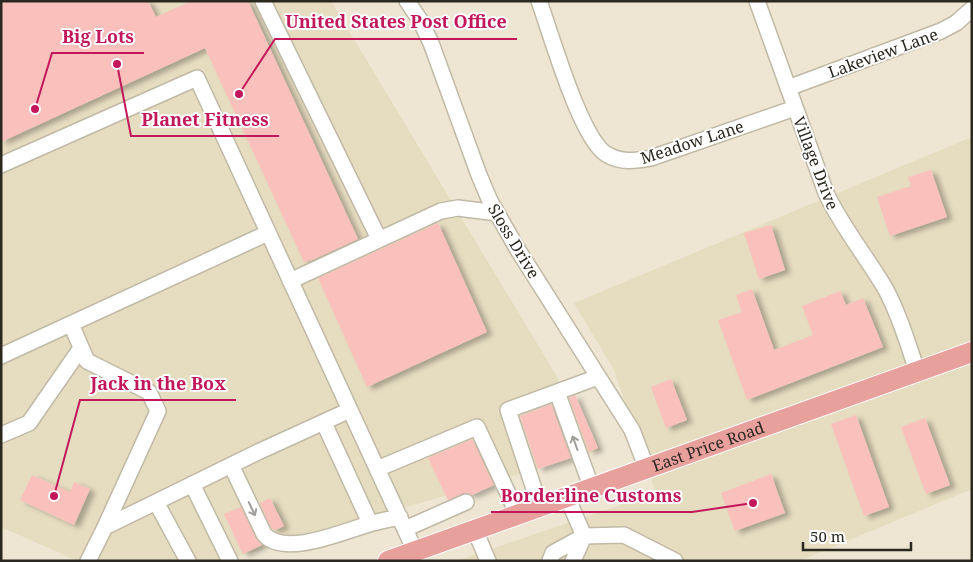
<svg xmlns="http://www.w3.org/2000/svg" width="973" height="562" viewBox="0 0 973 562" font-family="'Noto Serif',serif">
	<style>
		.built { fill: #e6dcc0 }
		.building { fill: #fac1bc; filter: url(#shadow) }
		.lines { fill: none; stroke-linecap: round; stroke-linejoin: round }
		.minor-casing { stroke: #c0b9a5; stroke-width: 18 }
		.major-casing { stroke: #fff; stroke-width: 22 }
		.minor { stroke: #fff; stroke-width: 15 }
		.major { stroke: #e8a09d; stroke-width: 20 }
		.oneway { stroke: #a09e9b }
		.labels { text-anchor: middle; dominant-baseline: central; stroke-width: 4; stroke-linejoin: round; paint-order: stroke }
		.street-label { font-size: 16px; fill: #2b2820; stroke: #fff }
		.leader { fill: none; stroke: #c2185b; stroke-width: 2 }
		.callout-dot { fill: #c2185b; stroke: #fff; stroke-width: 2 }
		.callout-label { font-size: 18px; text-anchor: middle; font-weight: bold; fill: #c2185b; stroke: #fff; stroke-width: 4; stroke-linejoin: round; paint-order: stroke }
	</style>
	<defs>
		<filter id="shadow"><feDropShadow dx="5.5" dy="3" stdDeviation="2.5" flood-color="#0004"/></filter>
	</defs>
	<rect width="100%" height="100%" fill="#eee6d2"/>
	<path class="built" d="M1,1h330l270,449 -378,111h-145l-77,-34z
		M972,137v352l-173,72h-343l200,-68 -42,-123 -40,-67z"/>
	<path class="building" d="M1,1h147l8,16 35,-16h57l110,238 -48,22v-1l-6,2 -99,-214 -204,94z
		M931,170l16,47 -57,19 -13,-39 34,-11 -3,-9z
		M438,223l49,109 -120,55 -49,-109z
		M771,225l14,45 -26,9 -15,-46z
		M752,289l22,61 39,-15 -11,-29 38,-15 6,14 17,-7 20,49 -136,53 -29,-80 24,-8 -6,-17z
		M671,379l16,41 -21,8 -15,-41z
		M575,395l23,53 -9,4 -20,-54z
		M551,404l20,54 -33,11 -18,-53z
		M856,415l33,92 -25,9 -33,-92z
		M925,418l25,67 -24,9 -25,-67z
		M472,439l22,46 -22,10 -5,-2h-4l-15,7 -20,-42z
		M771,474l14,39 -50,18 -14,-38z
		M32,475l38,17 4,-10 16,7 -16,36 -54,-25z
		M270,498l14,28 -9,4 -4,-2 -11,-25z
		M241,507l15,31 6,7 -19,9 -19,-40z"/>
	<g class="lines">
		<g class="minor-casing">
			<path id="minor" d="M263,1l116,238
				M407,1l13,19 11,23 48,132 11,26 28,49 114,180 15,39
				M539,1c12,33 41,136 67,153 15,9 29,7 45,4l144,-50
				M757,1l69,192c16,34 40,63 59,95 14,26 23,56 32,83
				M788,88l153,-57 15,-8 16,-14
				M1,165l196,-87 218,473
				M290,281l151,-70 17,-3 39,5
				M71,324l16,37 62,31 9,19 -53,116
				M1,356l267,-123
				M557,392l35,97
				M324,423l46,100
				M1,435l28,-12 52,-75
				M231,465l33,69c19,24 81,-3 105,-10 10,-3 21,-5 31,-7
				M377,469l100,-42 41,88
				M192,484l38,77
				M567,497l17,39 40,-1 51,26
				M156,502l32,59
				M540,507l-32,-97 90,-33
				M405,529l61,-27
				M475,530l13,31
				M88,561l17,-34 153,-75 92,-42
				M550,561l3,-8 31,-17
				M573,561l11,-25"/>
		</g>
		<g class="major-casing">
			<g id="major">
				<path id="s1" d="M388,561l584,-209"/>
			</g>
		</g>
		<use href="#minor" class="minor"/>
		<use href="#major" class="major"/>
	</g>
	<defs><path id="oneway-shaft" d="M-6 0H5M1.5-3L5.5 0L1.5 3" fill="none" stroke-width="1.6" stroke-linecap="round" stroke-linejoin="round" transform="scale(1.25)"/></defs>
	<g class="oneway">
		<use href="#oneway-shaft" transform="translate(575 443) rotate(-110)"/>
		<use href="#oneway-shaft" transform="translate(252 509) rotate(65)"/>
	</g>
	<g class="labels">
		<g class="street-label">
			<text transform="translate(883 53) rotate(-20)">Lakeview Lane</text>
			<text transform="translate(692 142) rotate(-18)">Meadow Lane</text>
			<text transform="translate(816 163) rotate(69)">Village Drive</text>
			<text transform="translate(514 241) rotate(59)">Sloss Drive</text>
			<text stroke="none"><textPath href="#s1" startOffset="340">East Price Road</textPath></text>
		</g>
	</g>
	<path class="leader" d="M239 94L275 39H517M35 109L52 53H144M117 64L131 136H279M54 496L80 400H236M753 503L692 512H491"/>
	<g class="callout-dot">
		<circle cx="239" cy="94" r="5"/>
		<circle cx="35" cy="109" r="5"/>
		<circle cx="117" cy="64" r="5"/>
		<circle cx="54" cy="496" r="5"/>
		<circle cx="753" cy="503" r="5"/>
	</g>
	<g class="callout-label">
		<text x="396" y="28">United States Post Office</text>
		<text x="98" y="43">Big Lots</text>
		<text x="205" y="126">Planet Fitness</text>
		<text x="158" y="390">Jack in the Box</text>
		<text x="591" y="502">Borderline Customs</text>
	</g>
	<rect width="973" height="562" fill="none" stroke="#2b2820" stroke-width="5"/>
	<path d="M803 542v8h108v-8" fill="none" stroke="#2b2820" stroke-width="2.5"/>
	<text x="810" y="542" font-size="15" fill="#2b2820" stroke="#ffffff" stroke-width="4" paint-order="stroke">50 m</text>
</svg>
